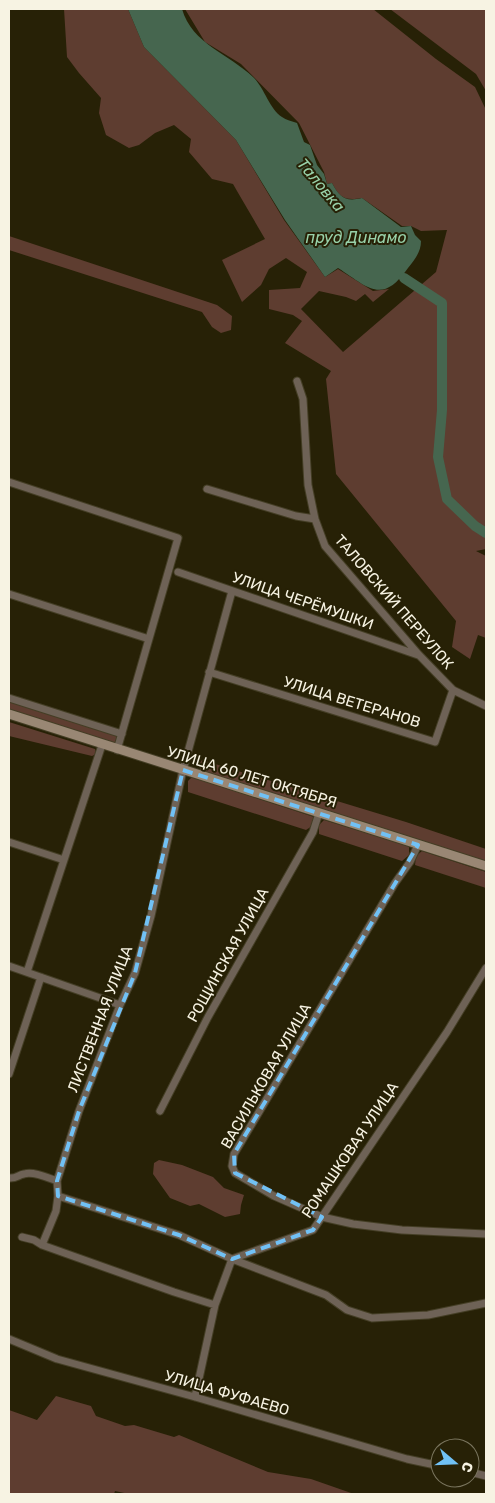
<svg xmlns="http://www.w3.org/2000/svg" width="495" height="1503" viewBox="0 0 495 1503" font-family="Rubik,sans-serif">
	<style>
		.forest { fill: #5e3d30 }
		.water { fill: #46664f }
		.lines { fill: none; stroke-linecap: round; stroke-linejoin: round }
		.river { stroke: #46664f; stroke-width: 10 }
		.street-casing { stroke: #443e25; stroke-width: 9 }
		.secondary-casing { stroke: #443e25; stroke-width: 11 }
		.street { stroke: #6e6256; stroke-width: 7 }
		.secondary { stroke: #998774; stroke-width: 9 }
		.marked { fill: none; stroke: #71c1f5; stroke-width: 4; stroke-dasharray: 10 6; stroke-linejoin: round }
		.labels { text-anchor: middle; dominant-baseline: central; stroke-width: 4; stroke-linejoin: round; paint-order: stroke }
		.street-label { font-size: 15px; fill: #f7f3e3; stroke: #272106 }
		.water-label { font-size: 16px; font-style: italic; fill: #98d1a9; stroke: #272106 }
	</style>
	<rect width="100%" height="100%" fill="#272106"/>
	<path class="forest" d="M64,9h64l16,38 92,93 48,80 41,57 13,-8 35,22 16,-2 -16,13 -8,-8 -9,7 -10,-4 -27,-6 -18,18 42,43 93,-80 11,-42 -26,1 -10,-5h-9l-40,-28c-17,3 -22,0 -30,-15l-5,1 -3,-12 -25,-49 -58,-59 -36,-22 -20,-33h188l63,50 39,28 11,23v439l-10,2 10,5v82l-8,-3 -8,24 -18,-12 4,-26 -120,-147 -10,-95 5,-8 -46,-28 17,-22 -9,-6 -24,-6v-19l31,-2 7,-16 -21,-14 -17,11 -8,16 -19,17 -20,-42 43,-21 -28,-48 -4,-7 -21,-5 -23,-27 2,-13 -17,-14 -19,8 -16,12 -10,3 -23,-13 -7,-22 2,-15 -22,-25 -12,-16z
		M390,9h96v82l-10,-17z
		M9,236l208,69 15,11 -1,14 -10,3 -9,-6 -10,-15 -193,-62z
		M9,699l111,37 -5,9 -106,-34z
		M9,722l86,27 1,5 -4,2 -83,-20z
		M202,760l204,62 80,27v14l-285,-92 -3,-6z
		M192,777l122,40 -2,9 -6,4 -118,-38v-11z
		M324,820l85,26v9l-7,6 -83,-27v-9z
		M422,851l64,21v16l-71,-23 1,-9z
		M159,1160l23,5 31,12 11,11 20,7 -3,10 -1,9 -15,3 -26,-13 -9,2 -20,-8 -17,-24 1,-11z
		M56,1396l35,10 5,10 29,10 9,-1 40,12 5,-2 89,37 43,7 43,15h-225l-14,-3 -1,3h-105v-84l28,10z"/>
	<path class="water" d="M128,9h54c10,35 47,45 71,68 11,10 17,33 29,40 4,3 10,4 15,6l7,19 6,3 7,20 7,9 3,10 5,-1c8,15 14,19 30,15l39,29 10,-1 4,9 6,6c0,11 -6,18 -13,27 -26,37 -39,20 -70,0l-13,9 -40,-57 -49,-80 -92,-93z"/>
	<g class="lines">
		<path class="river" d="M404,278l38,25v107l-4,47 9,42 28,27 11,7"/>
		<g class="street-casing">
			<path id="street" d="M297,381l6,18 5,86 7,34 10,27 94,109 34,35 33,16
				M9,482l169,56 -61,212
				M207,489l89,27 19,3
				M178,572l240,83
				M9,594l140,45
				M209,672l226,70 18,-52
				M9,698l113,36
				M9,842l55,18
				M418,845l-8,17 -15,21 -161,271 -2,12 3,7 39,23 48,21 31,7 49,6 84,4
				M9,966l111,39
				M27,972l75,-227
				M9,1074l32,-97
				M160,1111l48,-94 105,-185 6,-19
				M9,1178c7,1 9,-3 15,-4 10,-3 24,4 33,7
				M58,1196l121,39 53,24 94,36 21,15 25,8 56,-3 58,-12
				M22,1237l12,3 8,5 132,47 41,13
				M42,1245l14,-34 2,-15 -1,-15 22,-70 41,-106 15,-32 16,-57 32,-146 49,-179
				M9,1339l48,20 138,38 212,62 33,7
				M195,1397l20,-92 17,-46 81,-29 134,-198 39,-64
				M470,1472l16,4"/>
		</g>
		<g class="secondary-casing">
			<path id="secondary" d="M9,714l477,152"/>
		</g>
		<use href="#street" class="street"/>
		<use href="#secondary" class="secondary"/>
	</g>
	<path class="marked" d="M183,770l235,75 -184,309 1,19 87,44 -9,13 -81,29 -53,-24 -121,-39 -1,-15 22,-70 56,-138z"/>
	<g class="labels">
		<g class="street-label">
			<text transform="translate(303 601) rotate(19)">УЛИЦА ЧЕРЁМУШКИ</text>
			<text transform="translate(394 602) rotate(49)">ТАЛОВСКИЙ ПЕРЕУЛОК</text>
			<text transform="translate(352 702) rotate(17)">УЛИЦА ВЕТЕРАНОВ</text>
			<text transform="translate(252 777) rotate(17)">УЛИЦА 60 ЛЕТ ОКТЯБРЯ</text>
			<text transform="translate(228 955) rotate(-61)">РОЩИНСКАЯ УЛИЦА</text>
			<text transform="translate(100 1019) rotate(-69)">ЛИСТВЕННАЯ УЛИЦА</text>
			<text transform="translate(266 1076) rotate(-60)">ВАСИЛЬКОВАЯ УЛИЦА</text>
			<text transform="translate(350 1150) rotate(-56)">РОМАШКОВАЯ УЛИЦА</text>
			<text transform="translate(227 1393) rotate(16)">УЛИЦА ФУФАЕВО</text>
		</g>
		<g class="water-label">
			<text transform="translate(321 185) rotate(50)">Таловка</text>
			<text x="356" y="237">пруд Динамо</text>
		</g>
	</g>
	<rect width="495" height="1503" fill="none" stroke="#f7f3e3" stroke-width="20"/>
	<g transform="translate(455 1463) rotate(109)"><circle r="24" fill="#272106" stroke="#7a755e"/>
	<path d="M0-4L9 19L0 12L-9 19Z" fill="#71c1f5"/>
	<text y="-8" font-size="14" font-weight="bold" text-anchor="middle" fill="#f7f3e3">С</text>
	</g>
</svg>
